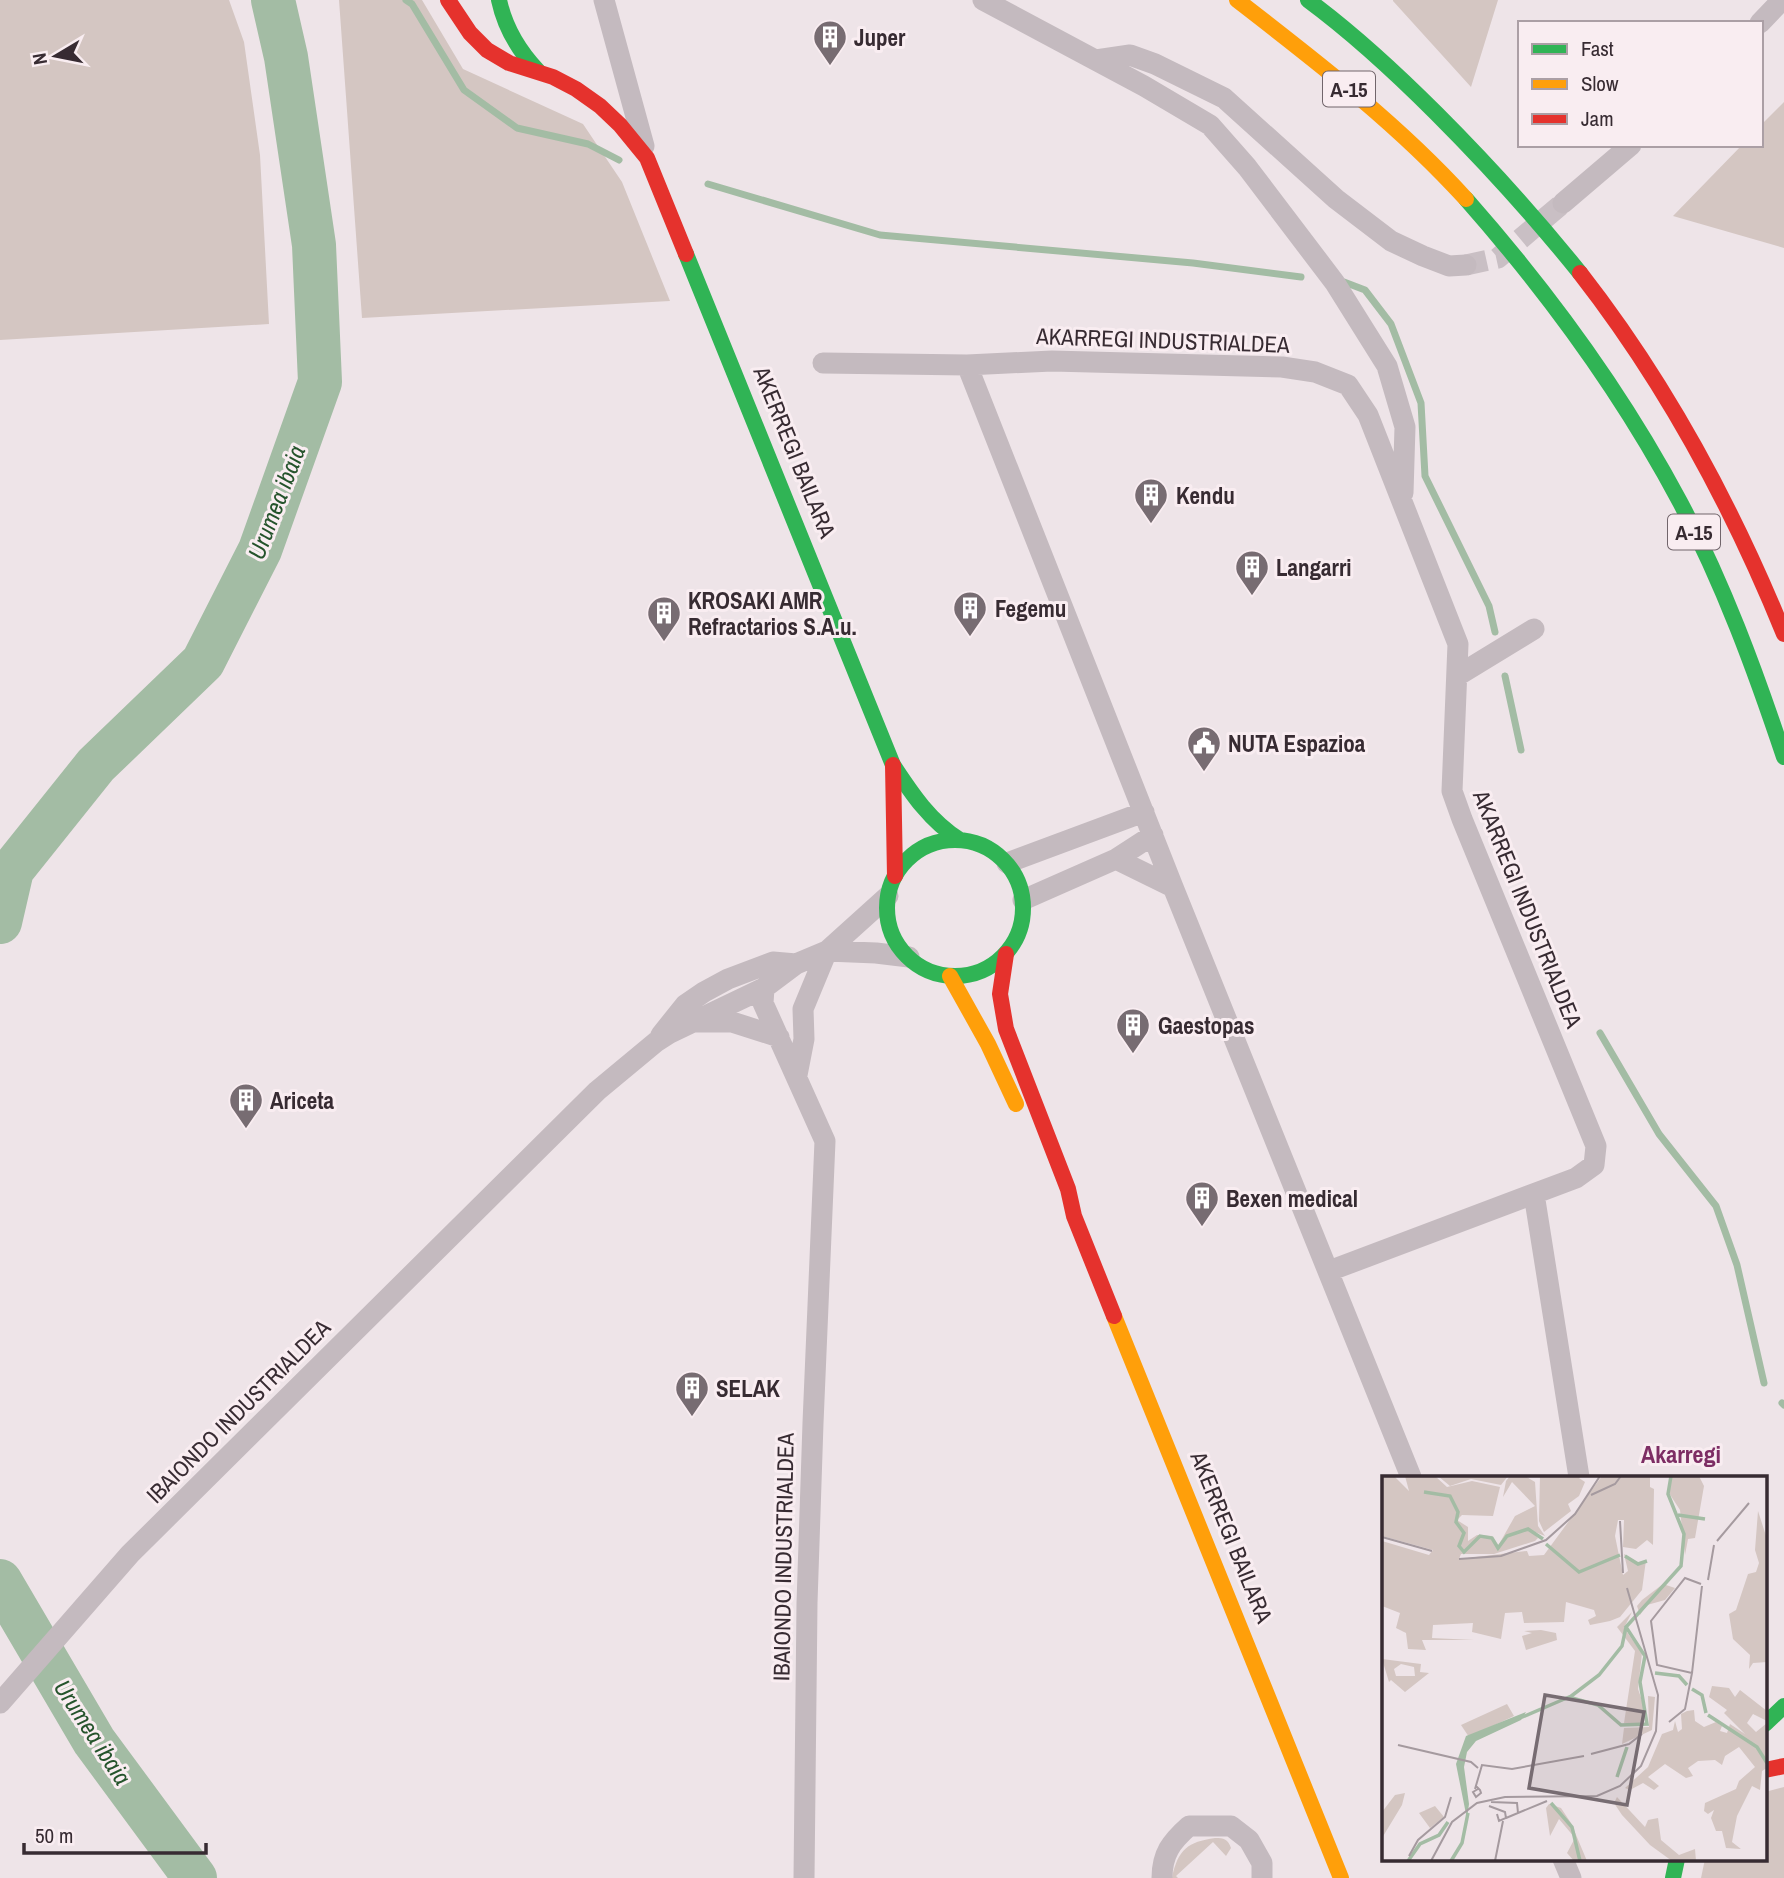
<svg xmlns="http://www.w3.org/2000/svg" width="1784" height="1878" viewBox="0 0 1784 1878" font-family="'Archivo Narrow',sans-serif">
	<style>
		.green { fill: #d4c6c2 }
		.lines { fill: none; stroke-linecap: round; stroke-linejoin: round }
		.stream { stroke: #a3bca4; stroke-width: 7 }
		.river { stroke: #a3bca4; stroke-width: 44 }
		.street-tunnel { stroke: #c9bfc4; stroke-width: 21; stroke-dasharray: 21 10; stroke-linecap: butt }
		.street { stroke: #c4babf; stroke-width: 21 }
		.fast { stroke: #30b455; stroke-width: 16 }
		.slow { stroke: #ff9f0a; stroke-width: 16 }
		.jam { stroke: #e5322d; stroke-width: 16 }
		.labels { text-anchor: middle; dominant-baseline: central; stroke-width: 6; stroke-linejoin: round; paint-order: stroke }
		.shield { fill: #f9edf1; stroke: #71656b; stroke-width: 2 }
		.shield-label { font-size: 21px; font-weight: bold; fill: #372b32 }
		.poi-label { font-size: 23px; font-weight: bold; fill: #372b32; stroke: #f9edf1; text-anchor: start }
		.street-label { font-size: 23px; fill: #372b32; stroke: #f9edf1 }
		.water-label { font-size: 24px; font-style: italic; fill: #25542c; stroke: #f9edf1 }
		.neighbourhood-label { font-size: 24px; font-weight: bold; fill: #7d2d64; stroke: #f9edf1 }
		.inset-river { fill: none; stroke: #a3bca4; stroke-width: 3.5 }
		.inset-road { fill: none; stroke: #a59a9f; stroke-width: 2 }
		.view { fill: #776c72; fill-opacity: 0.15; stroke: #776c72; stroke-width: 3.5 }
		.inset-edge { fill: none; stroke: #372b32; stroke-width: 3.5 }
	</style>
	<rect width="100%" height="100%" fill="#eee4e8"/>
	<path class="green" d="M0,0h229l15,42 16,113 9,169 -269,16z
		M339,0h83l41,69 120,55 39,58 48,119 -308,17z
		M1393,0h105l-27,87 -78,-86z
		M1784,102v146l-111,-32 69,-71h19v-20z
		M1784,1787v91h-83l4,-19h60v-67z
		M1215,1838c9,0 13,1 16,10l-5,8 -13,-14 -37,34 2,2h-6c6,-29 16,-36 43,-40z"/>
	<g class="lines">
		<path class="stream" d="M406,0l6,4 52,86 53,38 71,16 31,16
			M708,184l172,51 313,28 108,14
			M1344,282l21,8 26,34 30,79 4,73 64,130 6,26
			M1505,676l16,74
			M1600,1033l59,101 57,72 21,59 27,118
			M1782,1403l2,2"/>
		<path class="river" d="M0,922l12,-52 84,-105 107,-103 57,-112 60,-168 -6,-137 -28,-188 -13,-57
			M0,1581l94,160 101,137"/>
		<path class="street-tunnel" d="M1466,265l32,-7 65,-55"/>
		<path class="street" d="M604,0l40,146
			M983,0l161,86 66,39 37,42 88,116 52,83 18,61 -2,66
			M1760,23l22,-23
			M1096,60l34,-5 25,9 69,34 112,101 55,42 32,15 26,10 17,-1
			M1563,203l68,-58
			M823,363l144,2
			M1457,676l77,-47
			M1116,859l57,28
			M1007,863l137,-51
			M1023,900l93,-41 37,-24
			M827,951l49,2 33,4
			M764,988l-1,15 62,138 -12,282 -6,180 -3,275
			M698,1022h34l47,15
			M661,1035l24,-30 19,-13 24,-13 45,-17 23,2
			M797,1075l7,-36 -1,-30 24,-58
			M1534,1194l45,283
			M1329,1271l247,-93 18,-13 2,-19 -134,-327 -10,-28 6,-147 -90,-229 -20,-30 -33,-13 -33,-5 -230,-6 -85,4 206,522 238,590
			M0,1703l130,-149 467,-463 59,-49 14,-9 94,-45 32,-24 31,-13 61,-55
			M1563,1859l8,19
			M1162,1878c0,-24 9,-36 27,-52h42l18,14 13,23v15"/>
		<path class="fast" d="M499,0c6,28 19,50 39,71
			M1308,0c46,34 88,73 128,113 51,51 99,104 144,160
			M1466,199c82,93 156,194 214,303 43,81 75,168 104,255
			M686,254l207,511c19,29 37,56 67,75
			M887 908a68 68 0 1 1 136 0a68 68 0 1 1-136 0Z
			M1765,1724l19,-18
			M1673,1878l4,-19"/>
		<path class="slow" d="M1237,0c80,62 161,124 229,199
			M950,976l38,68 28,60
			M1114,1316l227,562"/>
		<path class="jam" d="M448,0l22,33 17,17 22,13 44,14 23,12 24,17 20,19 27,33 39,96
			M1580,273c85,109 152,233 204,361
			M893,765l2,111
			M1006,954l-6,40 6,35 62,160 6,27 40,100
			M1765,1770l19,-4"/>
	</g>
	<defs>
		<g id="building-pin" transform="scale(1.75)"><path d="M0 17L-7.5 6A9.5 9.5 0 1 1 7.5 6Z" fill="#776c72" stroke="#f9edf1"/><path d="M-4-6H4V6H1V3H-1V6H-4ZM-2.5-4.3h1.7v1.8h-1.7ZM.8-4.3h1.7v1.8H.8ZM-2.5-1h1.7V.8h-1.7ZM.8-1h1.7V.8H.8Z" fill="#fff"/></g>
		<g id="civic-pin" transform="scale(1.75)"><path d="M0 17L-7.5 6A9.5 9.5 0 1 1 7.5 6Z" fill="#776c72" stroke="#f9edf1"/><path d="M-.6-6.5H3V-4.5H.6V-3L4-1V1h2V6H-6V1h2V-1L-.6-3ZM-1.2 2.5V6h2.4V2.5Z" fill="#fff"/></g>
	</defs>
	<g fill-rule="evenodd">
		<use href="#building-pin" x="830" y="37"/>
		<use href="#building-pin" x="1151" y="495"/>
		<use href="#building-pin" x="1252" y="567"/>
		<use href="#building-pin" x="970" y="608"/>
		<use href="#building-pin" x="664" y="613"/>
		<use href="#civic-pin" x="1204" y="743"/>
		<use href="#building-pin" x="1133" y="1025"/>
		<use href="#building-pin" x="246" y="1100"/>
		<use href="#building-pin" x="1202" y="1198"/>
		<use href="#building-pin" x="692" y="1388"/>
	</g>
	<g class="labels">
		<g class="shield">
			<rect x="1323" y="71.5" width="52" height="35" rx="5"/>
			<rect x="1668" y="514.5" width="52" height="35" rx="5"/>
		</g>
		<g class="shield-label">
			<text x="1349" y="89">A-15</text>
			<text x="1694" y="532">A-15</text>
		</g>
		<g class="poi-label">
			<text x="854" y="37">Juper</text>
			<text x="1176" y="495">Kendu</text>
			<text x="1276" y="567">Langarri</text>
			<text x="688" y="600">KROSAKI AMR<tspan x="688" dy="26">Refractarios S.A.u.</tspan></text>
			<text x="995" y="608">Fegemu</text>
			<text x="1228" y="743">NUTA Espazioa</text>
			<text x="1158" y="1025">Gaestopas</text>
			<text x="270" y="1100">Ariceta</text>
			<text x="1226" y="1198">Bexen medical</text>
			<text x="716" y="1388">SELAK</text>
		</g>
		<g class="street-label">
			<text transform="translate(1163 340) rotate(2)">AKARREGI INDUSTRIALDEA</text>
			<text transform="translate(795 452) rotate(68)">AKERREGI BAILARA</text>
			<text transform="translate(1528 909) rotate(68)">AKARREGI INDUSTRIALDEA</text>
			<text transform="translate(238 1411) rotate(-45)">IBAIONDO INDUSTRIALDEA</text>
			<text transform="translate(1232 1537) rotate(68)">AKERREGI BAILARA</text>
			<text transform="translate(783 1557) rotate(-89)">IBAIONDO INDUSTRIALDEA</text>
		</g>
		<g class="water-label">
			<text transform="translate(276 502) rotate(-69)">Urumea ibaia</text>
			<text transform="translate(93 1732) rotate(57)">Urumea ibaia</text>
		</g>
		<g class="neighbourhood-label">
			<text x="1681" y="1454">Akarregi</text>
		</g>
	</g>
	<g transform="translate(1382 1476)">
		<rect width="385" height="385" fill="#eee4e8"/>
		<path d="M0,0h12l15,15 -4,-15h30l12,11 25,-6 28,6 -7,29 -31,-1 -5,5 11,7v14l9,-6 15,1 6,10 17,-30 20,-10 -23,-24 -9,15 3,-16 4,-5h15l10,6 3,44 7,10 -15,-6 8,8 -3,3 -41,13h-33l-2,5 68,-8 2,5 15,-1 58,-79h48v11l4,2 -1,56 -6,-5 -11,9 -13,-2 1,-27h-6l-3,16 8,39 5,-4 -4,-17 15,9 7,-3 -4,30 -22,27 -10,4 -20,4 -2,-5 8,-4 -2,-6 -28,-8 -2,20 -40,1 -2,-11 -17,1 -4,26 -29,-7 1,-9 -40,2 -1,13 42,2h-52l4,10 -18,-1 -2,-16 -10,-5 4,-15 -18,-7v-65l47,14 4,-5 -51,-14zM56,0h70l-7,9 -30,-6 -21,7zM158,0h42l-3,2 6,4 -6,14 -11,8 3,7 -27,21 -5,-11zM290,0h27l5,10 -9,52 -7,1 -3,16 -5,-45 -11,-17zM376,35l9,28v123l-14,1 -4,6 1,-14 -17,-16 -4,-25 7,-4 12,-36 8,-2 3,-9 -4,-13zM281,108l12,4 -10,12 -18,5 -7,10 -3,-9 5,-6zM250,136l-8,16 18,25 -4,36 9,26 -8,9 -15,-1 11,-72 -18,-24zM159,154l15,3 1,7 -31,10 -4,-14 10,-3 -8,-2zM0,183l39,5 -1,8 9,1 -24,19 -14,-12 -2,2zM19,188l13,3 1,9h-19l-2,-7zM330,210l17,2 6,9 5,-7 27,21v10l-14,-7 -6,9 9,9 11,-9v45l-5,3 -2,19 -8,-4 -15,30 -5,26 9,7 -15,-1 -4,-17h-6l-5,-13 3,-8 -6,4 -4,-3 1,-8 31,-14 3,-8 16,-14 -16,-20 -14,9 -3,9 -7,-5 -17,1 -10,7 5,8 -7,2 -21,-14 -17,13 11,9 -5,4 -11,-7 -13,7 -5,-2 23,-21 14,-33 11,-4 2,-9 3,11 4,-3 -1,-15 6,-3 7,-1 1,11 9,6 12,-5 6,4 -2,5 7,2 3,-9 15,10 -21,-21 3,-3 -18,-13zM266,220l7,1 -3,33 -30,14 2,-16 25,-1zM125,228l7,12 -45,21 -8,-12zM23,317l-3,12 -20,33v-26l13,-17zM235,321l28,30 3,-7 10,-2 3,22 18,15 16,-6 1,12h-24l-22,-16 -28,-30 -8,-12zM167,328l12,4 10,15 16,38h-13l-7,-8 8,-15 -16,-19 -9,17 -4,-28zM53,330l9,11 -14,11 -11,-15z" fill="#d4c6c2" fill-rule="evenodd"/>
		<path d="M144,236l-5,8 -45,21 -9,11 -3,15 5,37 -2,15 -11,-55 10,-28z" fill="#a3bca4"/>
		<path class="inset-river" d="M42,16l26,4 8,16 -2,10 8,11 -5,13 5,6 16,-16 12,2 6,10 9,-12 21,-7 15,10M296,39l27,4M164,68l33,28 41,-17M243,80l13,8 9,-3M273,197l24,3 8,9M310,213l10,6 4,18M188,221l29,-22 23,-29 4,-19M326,239l49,32 10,16M138,242l49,-21 29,8 23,20 26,-1 -7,-42 5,-26 -19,-29 55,-61 3,-32 -16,-40 3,-18M235,301l10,-30M169,327l21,24 8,34M26,385l12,-17 19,-9 9,-13M69,385l11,-18 6,-30"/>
		<path class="inset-road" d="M209,19l24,-11 6,-8M238,45l3,52M0,61l50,14M335,65l32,-38M77,83l42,-3 45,-16 29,-26 25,-38M326,104l6,-35M310,197l10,-87M287,246l16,-13 7,-36 -35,-8 -6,-44 34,-43 16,6M16,269l73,17 7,6M209,278l38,-10 13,-10M94,310l4,4 1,3 -5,4 -3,-5 5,-3M93,313l7,-24 30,4 72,-13M109,326l26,1 1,10M107,330l16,6 1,6 -7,3 -2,-7M124,342l41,-17M27,380l9,-16 27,-23 6,-20M49,385l21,-39 25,-19 28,-6 92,-1 23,-10 21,-20 15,-35 2,-36 -31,-107M113,385l8,-40"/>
		<path class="view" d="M163,219l99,17 -17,93 -98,-17z"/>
		<rect width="385" height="385" class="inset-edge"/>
	</g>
	<rect x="1518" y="21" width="245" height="126" fill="#f9edf1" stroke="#ab9fa5" stroke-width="2"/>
	<rect x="1532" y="44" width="35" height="10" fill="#30b455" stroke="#ab9fa5" stroke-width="2"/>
	<text x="1581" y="56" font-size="21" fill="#372b32">Fast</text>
	<rect x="1532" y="79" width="35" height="10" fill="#ff9f0a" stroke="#ab9fa5" stroke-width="2"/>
	<text x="1581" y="91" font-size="21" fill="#372b32">Slow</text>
	<rect x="1532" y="114" width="35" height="10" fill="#e5322d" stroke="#ab9fa5" stroke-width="2"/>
	<text x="1581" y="126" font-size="21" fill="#372b32">Jam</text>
	<g transform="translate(56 56) rotate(260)" stroke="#f9edf1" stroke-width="5" paint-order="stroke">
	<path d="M0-5L12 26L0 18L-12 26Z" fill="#372b32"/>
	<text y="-10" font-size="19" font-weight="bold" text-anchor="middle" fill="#372b32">N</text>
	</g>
	<path d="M24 1843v10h182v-10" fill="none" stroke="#372b32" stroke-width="3.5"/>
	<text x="35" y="1843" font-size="21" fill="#372b32" stroke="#f9edf1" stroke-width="5" paint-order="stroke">50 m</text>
</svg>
